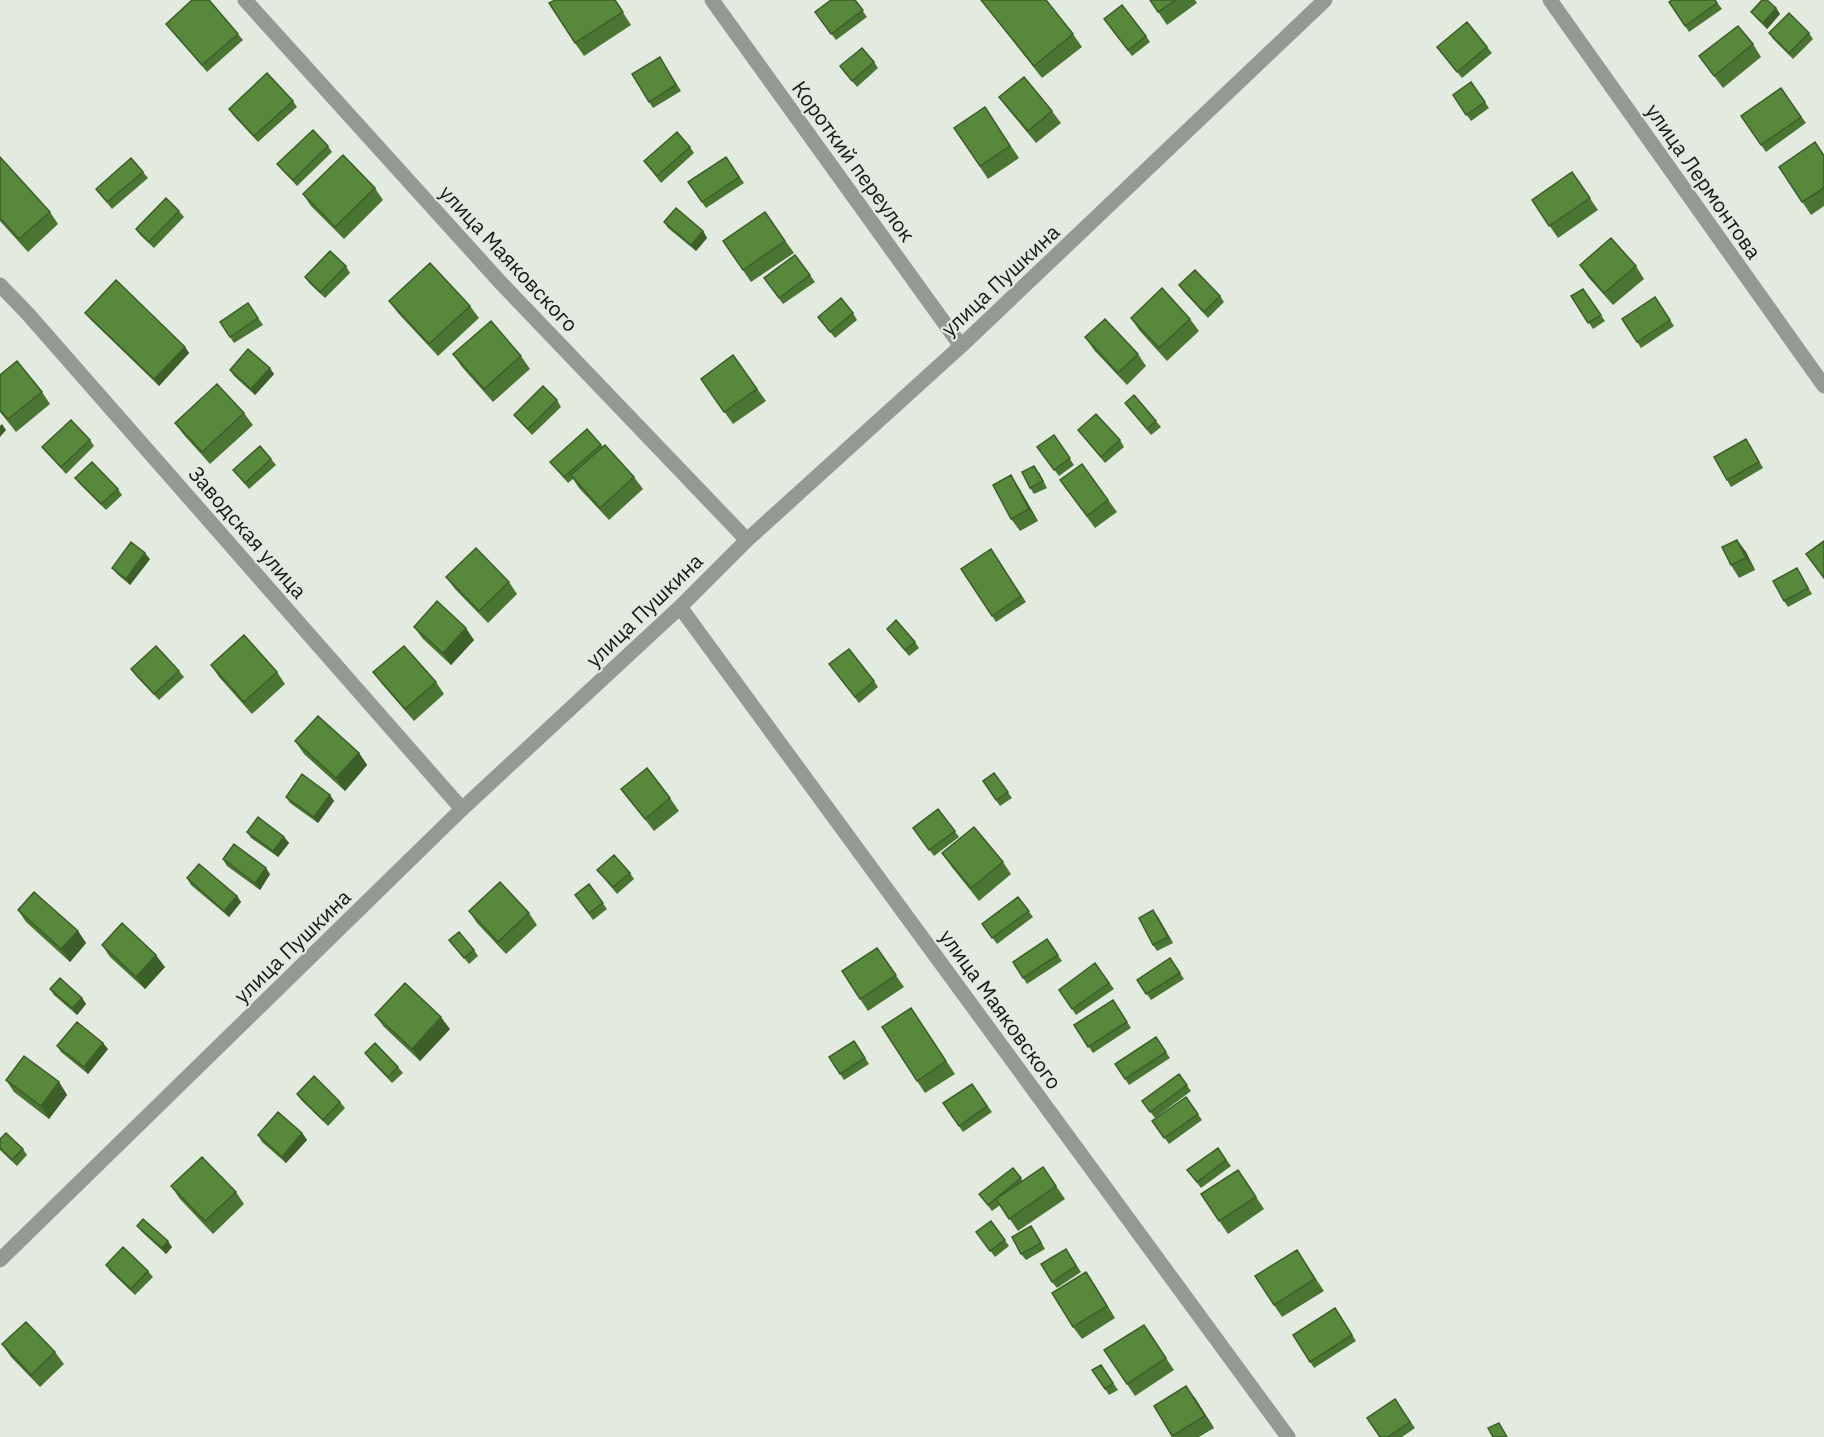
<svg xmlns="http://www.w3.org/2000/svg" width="1824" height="1437" viewBox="0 0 1824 1437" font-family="'IBM Plex Sans',sans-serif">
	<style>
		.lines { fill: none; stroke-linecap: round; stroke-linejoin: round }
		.street { stroke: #959994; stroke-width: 15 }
		.wall { fill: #4b7533 }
		.shaded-wall { fill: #3d5f29 }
		.building { fill: #57883b; stroke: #3d5f29; stroke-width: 1.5 }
		.labels { text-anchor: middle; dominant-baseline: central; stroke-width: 4.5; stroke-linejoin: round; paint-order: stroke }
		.street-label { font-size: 21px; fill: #141713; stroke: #e3eadf }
	</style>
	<rect width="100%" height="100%" fill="#e3eadf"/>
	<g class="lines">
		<path class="street" d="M245,0l255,282 247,258
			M712,0l249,346
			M1550,0l274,386
			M0,285l28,29 434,495
			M680,607l608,830
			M0,1260l462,-451 218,-202 67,-67 214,-194 364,-346"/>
	</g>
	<path class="wall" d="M615,0l16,25 -47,31 -9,-13z
		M855,0l12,17 -31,23 -21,-28z
		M981,0l92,34 9,13 -40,31z
		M1150,0h45l2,3 -30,22z
		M1715,0l7,9 -33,23 -20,-30z
		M1776,8l4,6 -13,15 -11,-11 -5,-6z
		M166,24l72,10 5,6 -36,32z
		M1109,26l37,10 4,6 -18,14z
		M1769,33h40l4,6 -20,20 -20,-20z
		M1753,44l8,13 -38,31 -24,-32z
		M1437,47h50l5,6 -30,25z
		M660,57l21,34 -28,17 -4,-6z
		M874,62l4,6 -21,19 -17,-21z
		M1471,82l18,26 -18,13 -18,-26z
		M1781,88l25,35 -40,29 -25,-36z
		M999,97l53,14 9,12 -25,20 -28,-34z
		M293,101l4,6 -39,35 -25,-27 -4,-6z
		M985,107l34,51 -31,21 -34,-51z
		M1815,142l9,13v51l-13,9 -32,-48z
		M328,146l4,6 -35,34 -15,-16 -5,-6z
		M690,147l4,6 -33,30 -17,-22z
		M0,157l50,55 8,12 -30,28 -28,-31z
		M726,157l18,26 -38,25 -18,-26z
		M143,172l5,6 -36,31 -16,-20z
		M1572,172l26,38 -40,28 -26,-38z
		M375,188l8,12 -39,39 -33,-33 -8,-12z
		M179,211l5,6 -30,31 -14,-13 -4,-6z
		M765,212l29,41 -43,29 -28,-41z
		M664,222l39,9 4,7 -11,13 -28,-23z
		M795,255l20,27 -32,22 -19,-26z
		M1580,265l56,1 8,13 -31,26 -25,-28z
		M346,266l4,7 -25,25 -16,-15 -4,-6z
		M1179,285l41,11 4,6 -16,16 -25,-27z
		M1583,289l22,32 -12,8 -22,-33z
		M1655,297l19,29 -33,22 -19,-29z
		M389,301l81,5 9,12 -41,38 -40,-43z
		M248,303l15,22 -29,18 -14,-21z
		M85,313l100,34 4,6 -30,33 -69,-67z
		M853,313l4,7 -22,18 -17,-21z
		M1131,318l59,1 9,12 -32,30 -28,-31z
		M1085,337l53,17 8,12 -19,19 -33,-35z
		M453,354l68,2 9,13 -37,33 -31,-35z
		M733,355l33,46 -33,23 -32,-45z
		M230,370l44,4 -19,21 -21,-19z
		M0,375l42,17 8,12 -34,28 -16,-20z
		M557,400l4,7 -29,28 -13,-14 -5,-6z
		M1125,403l31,18 5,6 -10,8z
		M244,413l9,12 -43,39 -26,-29 -9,-12z
		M1078,430l42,10 4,7 -19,16z
		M1054,435l20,30 -15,11 -22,-29z
		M90,440l4,6 -28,28 -19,-21 -5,-6z
		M601,445l33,32 9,12 -34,31 -30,-32 -6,-9 -5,4 -18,-21z
		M1750,445l13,23 -32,19 -4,-7z
		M271,459l5,6 -27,24 -16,-19z
		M1082,464l35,48 -22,16 -35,-48z
		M1039,472l8,16 -13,6 -4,-6z
		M1011,475l8,13 19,33 -18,10 -9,-12z
		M75,478l43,11 4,6 -16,15 -26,-26z
		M1737,540l9,12 9,18 -16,8 -8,-13z
		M991,549l35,53 -30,20 -35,-53z
		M150,559l-20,26 -13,-11 -5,-6z
		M1797,568l15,26 -24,13 -4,-6z
		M446,577l63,5 8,12 -29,29 -33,-34z
		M414,627l60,13 -23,25 -28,-26z
		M887,629l28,13 4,6 -10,8z
		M211,665l66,7 8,12 -33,30 -33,-37z
		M131,669l48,2 5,6 -25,23 -24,-25z
		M834,671l40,10 4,6 -19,16z
		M373,672l63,10 8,12 -30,27 -32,-37z
		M295,741l64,12 8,12 -22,26 -41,-37z
		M994,773l18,25 -12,8 -17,-25z
		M621,789l49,9 9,13 -25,20z
		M330,795l4,6 -16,22 -28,-20 -4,-6z
		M938,809l21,28 -25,19 -21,-28z
		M247,832l37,5 5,6 -11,14 -27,-19z
		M942,853l61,9 8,12 -32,27 -28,-35z
		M223,859l47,15 -10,16 -33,-24z
		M597,870l33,3 4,6 -17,15z
		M187,878l50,18 4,6 -12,15 -38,-32z
		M589,884l18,25 -14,11 -18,-25z
		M1018,897l15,20 -36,27 -15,-20z
		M18,910l60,21 8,12 -16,19 -44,-40z
		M469,911l60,2 8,12 -31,29 -29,-31z
		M1158,917l15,26 -16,8 -4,-6z
		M1047,939l15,22 -35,23 -14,-22z
		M449,940l25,10 4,6 -9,8z
		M102,945l63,22 -20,22 -35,-32z
		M877,948l27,39 -36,24 -8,-12z
		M1170,958l14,21 -33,21 -14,-20z
		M1095,963l19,26 -38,26 -17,-25z
		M50,989l32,9 4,6 -9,11 -23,-20z
		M1113,1000l18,28 -38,25 -19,-28z
		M911,1008l44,66 -30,19 -8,-12z
		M375,1015l75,14 -30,32 -36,-34z
		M1156,1037l14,21 -41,27 -14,-21z
		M854,1041l15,23 -25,16 -15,-23z
		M57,1046l51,3 -20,25 -27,-22z
		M365,1053l33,14 5,6 -11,10 -22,-23z
		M1179,1074l12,17 -36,27 -13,-17z
		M6,1080l53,2 8,13 -18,24 -35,-27z
		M972,1084l20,28 -29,20 -20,-29z
		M297,1094l43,8 5,6 -17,18 -27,-26z
		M1186,1097l16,23 -33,24 -17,-23z
		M302,1133l5,7 -21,23 -24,-21 -4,-7z
		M0,1139l23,10 4,6 -10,11 -17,-16z
		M1218,1148l13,18 -30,22 -14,-18z
		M1043,1167l22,32 -47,32 -18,-26 -8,6 -13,-17 34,-26 10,13z
		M1247,1183l17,26 -36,25 -27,-40z
		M171,1186l65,6 8,12 -31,30 -33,-35z
		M991,1221l18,25 -14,11 -19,-25z
		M137,1226l35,21 -6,7 -24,-22z
		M1036,1233l9,16 -19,11 -5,-6z
		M1297,1250l27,41 -42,26 -8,-12z
		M1070,1255l11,17 -24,16 -5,-6z
		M106,1265l42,6 5,6 -18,18 -25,-24z
		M1094,1284l21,34 -33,21 -9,-12z
		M1335,1308l21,33 -42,27 -21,-33z
		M1144,1325l30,45 -39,26 -31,-46z
		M2,1344l53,8 9,12 -24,23 -29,-30z
		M1101,1365l17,25 -9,5 -17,-25z
		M1195,1398l19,30 -15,9h-26l-19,-31z
		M1395,1399l20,29 -13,9h-22z"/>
	<path class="shaded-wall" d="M1776,8l4,6 -13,15 -4,-6z
		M703,231l4,7 -11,13 -5,-6z
		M185,347l4,6 -30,33 -5,-7z
		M270,368l4,6 -19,21 -4,-6z
		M2,424l4,6 -6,7v-11z
		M1011,475l8,13 19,33 -9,-12z
		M1737,540l9,12 9,18 -9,-12z
		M145,553l5,6 -20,26 -4,-6z
		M466,628l8,12 -23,25 -8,-12z
		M359,753l8,12 -22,26 -9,-13z
		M330,795l4,6 -16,22 -4,-6z
		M284,837l5,6 -11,14 -5,-6z
		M266,868l4,6 -10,16 -5,-7z
		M237,896l4,6 -12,15 -5,-6z
		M1153,910l5,7 15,26 -5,-6z
		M78,931l8,12 -16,19 -9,-13z
		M156,955l9,12 -20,22 -9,-12z
		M82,998l4,6 -9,11 -5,-7z
		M441,1017l9,12 -30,32 -8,-12z
		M103,1043l5,6 -20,25 -4,-7z
		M59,1082l8,13 -18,24 -8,-13z
		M302,1133l5,7 -21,23 -4,-6z
		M168,1241l4,6 -6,7 -4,-6z
		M1086,1272l8,12 21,34 -8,-12z
		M1186,1386l9,12 19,30 -9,-12z"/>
	<path class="building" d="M192,0h17l29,34 -36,31 -36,-41z
		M555,0h60l8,12 -48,31 -26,-40z
		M831,0h24l8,10 -32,24 -16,-22z
		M981,0h65l27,34 -39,32z
		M1150,0h26l-18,12z
		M1672,0h43l2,3 -32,23 -16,-24z
		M1762,0h5l9,8 -13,15 -12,-11z
		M1122,5l24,31 -18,14 -24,-31z
		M1789,13l20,20 -20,20 -20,-20z
		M1467,22l20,25 -30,25 -20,-25z
		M1738,26l15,18 -39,32 -15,-20z
		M862,48l12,14 -22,19 -12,-15z
		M660,57l16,28 -27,17 -17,-28z
		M267,73l26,28 -39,35 -25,-27z
		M1024,77l28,34 -24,20 -29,-34z
		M1471,82l14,20 -19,13 -13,-20z
		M1781,88l20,29 -40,28 -20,-29z
		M985,107l25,39 -30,20 -26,-38z
		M313,130l15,16 -35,34 -16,-16z
		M677,132l13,15 -33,29 -13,-15z
		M1815,142l9,14v32l-22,14 -23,-35z
		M343,155l32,33 -40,39 -32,-33z
		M0,157l50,55 -31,27 -19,-21z
		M726,157l13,20 -37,25 -14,-20z
		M131,158l12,14 -36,30 -11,-13z
		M1572,172l18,26 -41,28 -17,-26z
		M166,198l13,13 -30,31 -13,-13z
		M676,208l27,23 -12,14 -27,-23z
		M765,212l20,29 -42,29 -20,-29z
		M1611,238l25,28 -32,27 -24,-28z
		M330,251l16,15 -26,26 -15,-15z
		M795,255l15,20 -31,23 -15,-20z
		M430,263l40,43 -41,38 -40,-43z
		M1195,270l25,26 -16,16 -25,-27z
		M116,280l69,67 -31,32 -69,-66z
		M1162,288l28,31 -31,29 -28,-30z
		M1583,289l18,26 -13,8 -17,-27z
		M1655,297l15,23 -33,22 -15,-23z
		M841,298l12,15 -23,19 -12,-15z
		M248,303l10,15 -28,19 -10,-15z
		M1105,319l33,35 -20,19 -33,-36z
		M491,321l30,35 -37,33 -31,-35z
		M248,349l22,19 -19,21 -21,-19z
		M733,355l24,34 -33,23 -23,-33z
		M17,361l25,31 -34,27 -8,-9v-35z
		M217,384l27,29 -42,39 -27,-29z
		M543,386l14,14 -29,29 -14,-14z
		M1134,395l22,26 -9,8 -22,-26z
		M1096,414l24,26 -19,17 -23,-27z
		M71,420l19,20 -29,27 -19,-20z
		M587,429l14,16 -37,32 -14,-15z
		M1054,435l16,23 -16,12 -17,-23z
		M1746,439l13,23 -32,18 -13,-23z
		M605,445l29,32 -34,31 -29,-33z
		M260,446l11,13 -26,24 -12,-13z
		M92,462l26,27 -17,15 -26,-26z
		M1082,464l26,36 -21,16 -27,-36z
		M1034,466l9,15 -13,7 -8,-16z
		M1011,475l18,34 -18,10 -18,-34z
		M1737,540l9,18 -15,7 -9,-18z
		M1824,541v37l-18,-24z
		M131,542l14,11 -19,26 -14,-11z
		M476,548l33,34 -30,29 -33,-34z
		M991,549l30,47 -29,20 -31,-47z
		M1797,568l11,20 -24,13 -11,-20z
		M437,601l29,27 -23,25 -29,-26z
		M896,620l19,22 -10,8 -18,-21z
		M244,635l33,37 -33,30 -33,-37z
		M156,646l23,25 -25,23 -23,-25z
		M404,646l32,36 -31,27 -32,-37z
		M849,649l25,32 -19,16 -26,-33z
		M318,716l41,37 -23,25 -41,-37z
		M647,768l23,30 -25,21 -24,-30z
		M994,773l14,19 -12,8 -13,-19z
		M302,774l28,21 -16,22 -28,-20z
		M938,809l17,22 -26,19 -16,-22z
		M258,817l26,20 -11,14 -26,-19z
		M974,827l29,35 -32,26 -29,-35z
		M234,844l32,24 -11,15 -32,-24z
		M614,855l16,18 -17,14 -16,-17z
		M199,864l38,32 -13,15 -37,-33z
		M500,882l29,31 -31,29 -29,-31z
		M589,884l14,19 -14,10 -14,-18z
		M34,892l44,39 -17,18 -43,-39z
		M1018,897l11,14 -37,27 -10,-14z
		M1153,910l15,27 -15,8 -14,-27z
		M122,923l34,32 -20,22 -34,-32z
		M459,932l15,18 -10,8 -15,-18z
		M1047,939l11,16 -35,23 -10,-16z
		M877,948l19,27 -36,24 -18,-28z
		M1170,958l10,15 -34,21 -9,-14z
		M1095,963l14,20 -37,26 -13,-19z
		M60,978l22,20 -10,10 -22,-19z
		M405,983l36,34 -29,32 -37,-34z
		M1113,1000l14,22 -39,25 -14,-22z
		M911,1008l35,53 -29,20 -35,-54z
		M77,1022l26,21 -19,24 -27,-21z
		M1156,1037l10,15 -41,27 -10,-15z
		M854,1041l11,17 -25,16 -11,-17z
		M375,1043l23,24 -10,10 -23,-24z
		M24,1056l35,26 -18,24 -35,-26z
		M1179,1074l8,11 -37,27 -8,-11z
		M314,1076l26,26 -17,18 -26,-26z
		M972,1084l15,22 -28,20 -16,-23z
		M1186,1097l12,17 -34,24 -12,-17z
		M278,1112l24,21 -20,24 -24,-22z
		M6,1133l17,16 -11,11 -12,-12v-9z
		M1218,1148l8,12 -29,22 -10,-12z
		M202,1157l34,35 -31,29 -34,-35z
		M1043,1167l13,19 -47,33 -13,-20z
		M1013,1168l8,10 -33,27 -9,-11z
		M1238,1170l18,27 -37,24 -18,-27z
		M143,1219l25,22 -6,7 -25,-22z
		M991,1221l14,19 -15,11 -14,-19z
		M1031,1226l10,17 -20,11 -9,-17z
		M123,1247l25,24 -17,18 -25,-24z
		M1066,1249l10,17 -24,16 -11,-18z
		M1297,1250l18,29 -41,26 -19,-29z
		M1086,1272l21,34 -34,21 -21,-34z
		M1335,1308l17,27 -42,27 -17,-27z
		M26,1322l29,30 -24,23 -29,-31z
		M1144,1325l22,33 -39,26 -23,-34z
		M1101,1365l12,18 -8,6 -13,-19z
		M1186,1386l19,30 -33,20 -18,-30z
		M1395,1399l15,23 -22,15h-8l-13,-19z
		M1499,1423l8,14h-14l-5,-9z"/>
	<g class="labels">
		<g class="street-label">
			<text transform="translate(854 161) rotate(54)">Короткий переулок</text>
			<text transform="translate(1704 181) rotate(55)">улица Лермонтова</text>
			<text transform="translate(509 258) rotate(47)">улица Маяковского</text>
			<text transform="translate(1000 280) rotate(-43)">улица Пушкина</text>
			<text transform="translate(248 532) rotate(49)">Заводская улица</text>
			<text transform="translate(644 610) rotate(-44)">улица Пушкина</text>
			<text transform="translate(292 946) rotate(-44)">улица Пушкина</text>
			<text transform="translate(1001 1009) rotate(54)">улица Маяковского</text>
		</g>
	</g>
</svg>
